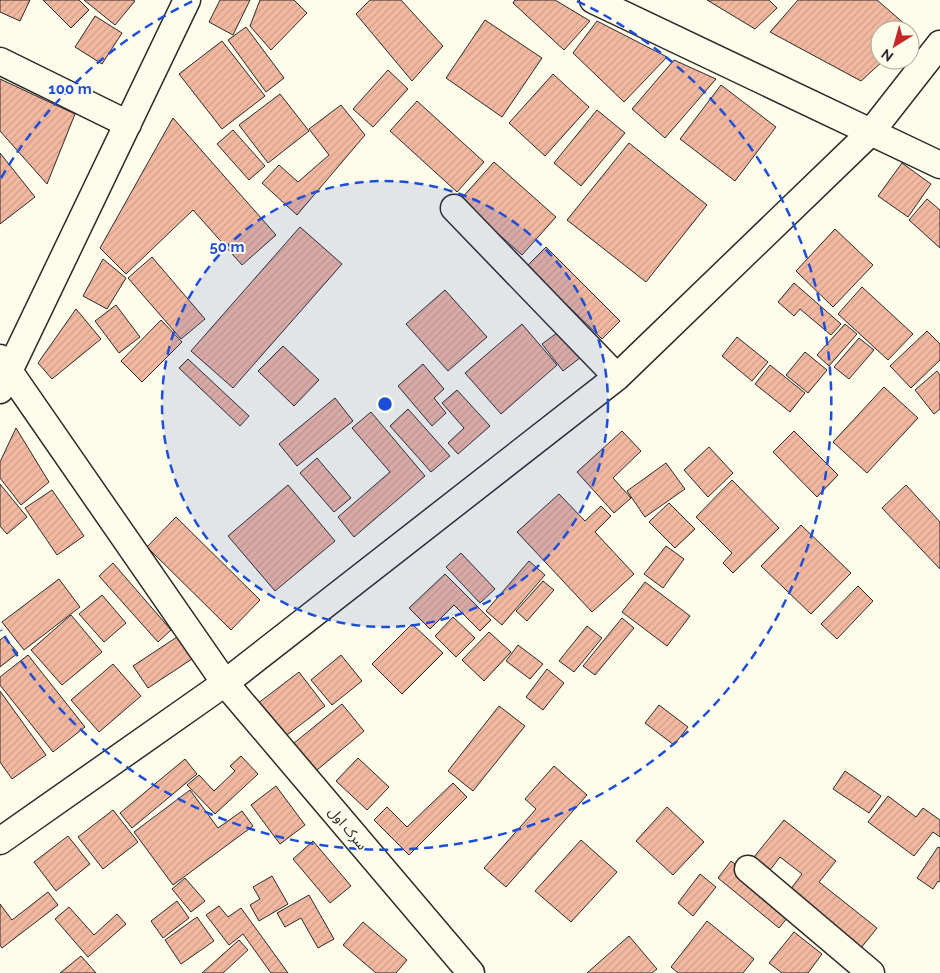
<svg xmlns="http://www.w3.org/2000/svg" width="940" height="973" viewBox="0 0 940 973" font-family="Raleway,'Noto Sans Arabic',sans-serif">
	<style>
		.building { fill: url(#building-hatch); stroke: #2b2b2b }
		.lines { fill: none; stroke-linecap: round; stroke-linejoin: round }
		.minor-casing { stroke: #2b2b2b; stroke-width: 29 }
		.minor { stroke: #fdfbea; stroke-width: 26 }
		.ring { fill: none; stroke: #1d4ed8; stroke-width: 2.5; stroke-dasharray: 9 6 }
		.labels { text-anchor: middle; dominant-baseline: central; stroke-width: 4; stroke-linejoin: round; paint-order: stroke }
		.street-label { font-size: 14px; fill: #2b2b2b; stroke: #fdfbea }
		.centre { fill: #1d4ed8; stroke: #fdfbea; stroke-width: 2.5 }
		.ring-label { font-size: 15px; text-anchor: middle; font-weight: bold; fill: #1d4ed8; stroke: #fdfbea; stroke-width: 4; stroke-linejoin: round; paint-order: stroke }
	</style>
	<defs>
		<pattern id="building-hatch" width="6" height="6" patternUnits="userSpaceOnUse" patternTransform="scale(1.25)"><rect width="6" height="6" fill="#f2b8a0"/><path d="M-1 1l2-2M0 6l6-6M5 7l2-2" fill="none" stroke="#d09e8a"/></pattern>
	</defs>
	<rect width="100%" height="100%" fill="#fdfbea"/>
	<path class="building" d="M0,0h30l-10,21 -20,-9z
		M43,0h36l10,10 -18,18z
		M84,0h49l2,1 -20,24z
		M220,0h30l-17,35 -24,-13z
		M260,0h34l13,13 -36,37 -21,-24z
		M370,0h31l42,46 -31,35 -56,-67z
		M515,0h40l35,21 -26,29 -51,-47z
		M707,0h62l8,8 -22,21z
		M798,0h79l37,32 -4,4v-6h-30v30h4l-23,21 -91,-49z
		M95,16l27,17 -20,31 -27,-17z
		M485,20l57,38 -40,59 -56,-39z
		M597,21l70,36 -43,45 -51,-49z
		M246,27l38,51 -18,14 -38,-52z
		M222,41l43,55 -43,33 -43,-55z
		M674,60l42,19 -51,59 -33,-29z
		M388,70l20,19 -35,38 -20,-18z
		M553,74l36,33 -44,49 -36,-33z
		M0,79l75,35 -28,70 -47,-53z
		M721,85l55,42 -41,54 -55,-42z
		M280,94l29,37 -41,32 -29,-38z
		M417,101l67,61 -27,30 -67,-61z
		M341,105l24,30 -68,80 -35,-32 17,-18 19,17 31,-27 -20,-26z
		M597,110l28,23 -44,53 -27,-23z
		M173,118l103,117 -34,30 -49,-55 -67,64 -26,-26z
		M233,130l32,36 -16,14 -32,-36z
		M629,143l78,62 -61,77 -79,-62z
		M0,153l35,44 -35,27z
		M494,162l62,55 -34,38 -62,-55z
		M902,163l29,21 -23,33 -30,-21z
		M927,199l13,11v38l-31,-28z
		M300,227l42,37 -109,124 -42,-37z
		M835,229l38,36 -40,42 -37,-36z
		M546,247l74,74 -18,18 -75,-73z
		M152,257l53,62 -24,20 -53,-61z
		M103,259l23,19 -19,31 -24,-13z
		M794,283l47,41 -10,11 -31,-26 -6,7 -16,-14z
		M862,287l51,47 -25,26 -50,-46z
		M445,290l42,47 -39,34 -42,-47z
		M116,305l24,32 -21,16 -24,-32z
		M76,309l25,30 -49,40 -14,-16z
		M161,320l21,22 -40,40 -21,-21z
		M522,324l35,41 -56,49 -36,-41z
		M845,324l12,10 -28,32 -12,-11z
		M565,327l20,27 -22,17 -21,-27z
		M927,331l13,13v16l-29,28 -21,-22z
		M737,337l31,25 -16,19 -30,-25z
		M859,338l15,12 -25,29 -15,-12z
		M283,346l36,34 -25,26 -36,-35z
		M805,352l22,18 -19,23 -22,-18z
		M188,359l61,57 -9,10 -61,-58z
		M423,364l21,25 -10,9 12,15 -14,13 -34,-40z
		M770,365l35,28 -15,19 -35,-28z
		M937,371l3,4v34l-6,5 -19,-24z
		M884,387l34,31 -51,55 -34,-31z
		M457,390l33,36 -32,28 -10,-11 16,-15 -22,-25z
		M335,398l18,23 -56,45 -18,-22z
		M408,409l42,47 -19,16 -41,-46z
		M371,412l54,64 -71,61 -16,-20 52,-45 -38,-44z
		M16,428l33,54 -28,23 -21,-27v-16z
		M622,431l19,20 -28,27 18,20 -17,15 -37,-41z
		M794,431l44,44 -21,22 -44,-45z
		M709,447l24,26 -25,24 -24,-27z
		M317,458l34,40 -17,14 -34,-39z
		M666,463l19,26 -40,28 -18,-26z
		M732,480l47,48 -46,45 -10,-10 9,-10 -36,-36z
		M0,484l27,33 -20,17 -7,-8z
		M288,485l47,56 -60,50 -47,-55z
		M906,485l34,37v47l-58,-61z
		M52,490l32,46 -27,19 -32,-47z
		M559,494l26,27 16,-15 10,10 -16,16 39,42 -42,38 -75,-80z
		M669,503l26,26 -20,19 -26,-26z
		M176,517l84,83 -29,30 -84,-83z
		M801,525l50,48 -40,41 -50,-48z
		M666,546l18,13 -21,29 -19,-14z
		M461,553l34,36 -15,14 -34,-36z
		M529,561l16,14 -43,50 -16,-14z
		M113,563l58,67 -13,12 -59,-66z
		M445,574l46,46 -11,11 -26,-26 -24,24 -21,-21z
		M59,579l21,28 -56,43 -22,-28z
		M543,581l11,9 -27,31 -11,-10z
		M645,582l45,34 -23,30 -45,-34z
		M858,586l15,15 -36,38 -16,-15z
		M102,595l24,28 -22,19 -25,-28z
		M71,615l31,37 -40,33 -31,-35z
		M453,617l22,21 -19,19 -21,-21z
		M622,618l12,10 -39,47 -12,-9z
		M412,624l31,29 -41,41 -30,-30z
		M587,626l15,12 -28,34 -15,-11z
		M489,632l22,20 -27,29 -22,-21z
		M4,637l14,16 -18,14v-27z
		M177,637l15,22 -44,29 -15,-22z
		M518,645l25,19 -13,15 -24,-18z
		M28,655l57,72 -32,25 -53,-67v-8z
		M341,655l21,26 -30,24 -21,-25z
		M113,664l28,32 -42,36 -28,-32z
		M547,669l17,14 -21,27 -17,-13z
		M299,672l26,34 -42,32 -26,-34z
		M0,691l46,64 -34,24 -12,-17z
		M342,704l22,27 -53,44 -23,-27z
		M659,705l29,22 -14,18 -29,-22z
		M499,706l26,20 -52,65 -25,-20z
		M241,756l17,18 -43,40 -28,-29 12,-10 15,16 21,-20 -5,-5z
		M358,758l31,29 -22,23 -31,-29z
		M185,759l12,15 -65,54 -12,-15z
		M554,766l33,29 -81,92 -22,-19 52,-59 -11,-10z
		M845,771l36,25 -12,17 -36,-24z
		M453,783l14,14 -58,58 -35,-35 13,-13 20,20z
		M276,786l29,39 -25,19 -29,-39z
		M190,790l28,38 24,-17 11,15 -80,59 -39,-53z
		M888,796l28,21 7,-9 17,12v17l-7,-5 -19,24 -46,-34z
		M667,807l37,35 -31,33 -37,-34z
		M113,810l25,32 -35,27 -25,-32z
		M784,820l52,41 -17,21 58,46 -16,20 -71,-58 12,-16 -22,-17 -10,13 -16,-13z
		M68,836l22,28 -34,27 -22,-29z
		M581,840l36,32 -46,50 -36,-31z
		M313,841l38,45 -21,17 -37,-44z
		M938,847l2,1v34l-2,-1 -5,8 -16,-11z
		M731,861l62,50 -14,17 -61,-50z
		M700,874l16,13 -23,29 -15,-13z
		M272,876l16,28 -29,17 -9,-16 10,-6 -7,-12z
		M185,878l20,23 -14,11 -19,-23z
		M48,892l10,13 -56,43 -2,-3v-41l12,16z
		M309,895l25,44 -16,9 -17,-30 -16,9 -8,-14z
		M177,901l12,17 -26,20 -12,-17z
		M219,906l9,11 13,-9 47,65h-17l-28,-39 -14,11 -23,-30z
		M69,907l25,28 23,-21 9,10 -38,33 -33,-38z
		M197,917l17,24 -33,23 -16,-24z
		M707,921l47,38 -11,14h-65l-7,-6z
		M363,922l44,38 -11,13h-20l-33,-28z
		M794,932l28,22 -14,19h-26l-13,-10z
		M629,936l28,33 -5,4h-65z
		M239,940l9,10 -25,23h-21z
		M81,956l15,17h-36z"/>
	<g class="lines">
		<g class="minor-casing">
			<path id="minor" d="M593,0l347,165
				M0,61l128,63
				M454,208l163,169
				M0,358l225,325 246,290
				M0,390l187,-390
				M0,841l225,-158 392,-306 254,-245 69,-88
				M748,869l123,104"/>
		</g>
		<use href="#minor" class="minor"/>
	</g>
	<circle cx="385" cy="404" r="223" fill="#1d4ed8" fill-opacity=".12"/>
	<g class="ring">
		<circle cx="385" cy="404" r="223"/>
		<path d="M1 178A446 446 0 0 1 193 1M577 1A446 446 0 1 1 1 630"/>
	</g>
	<g class="labels">
		<g class="street-label">
			<text transform="translate(348 828) rotate(50)">سرک اول</text>
		</g>
	</g>
	<circle cx="385" cy="404" r="8" class="centre"/>
	<g class="ring-label">
		<text x="70" y="94">100 m</text>
		<text x="227" y="252">50 m</text>
	</g>
	<g transform="translate(895 45) rotate(217)"><circle r="24" fill="#fdfbea" stroke="#a9a89e"/>
	<path d="M0-4L9 19L0 12L-9 19Z" fill="#c62828"/>
	<text y="-8" font-size="14" font-weight="bold" text-anchor="middle" fill="#2b2b2b">N</text>
	</g>
</svg>
